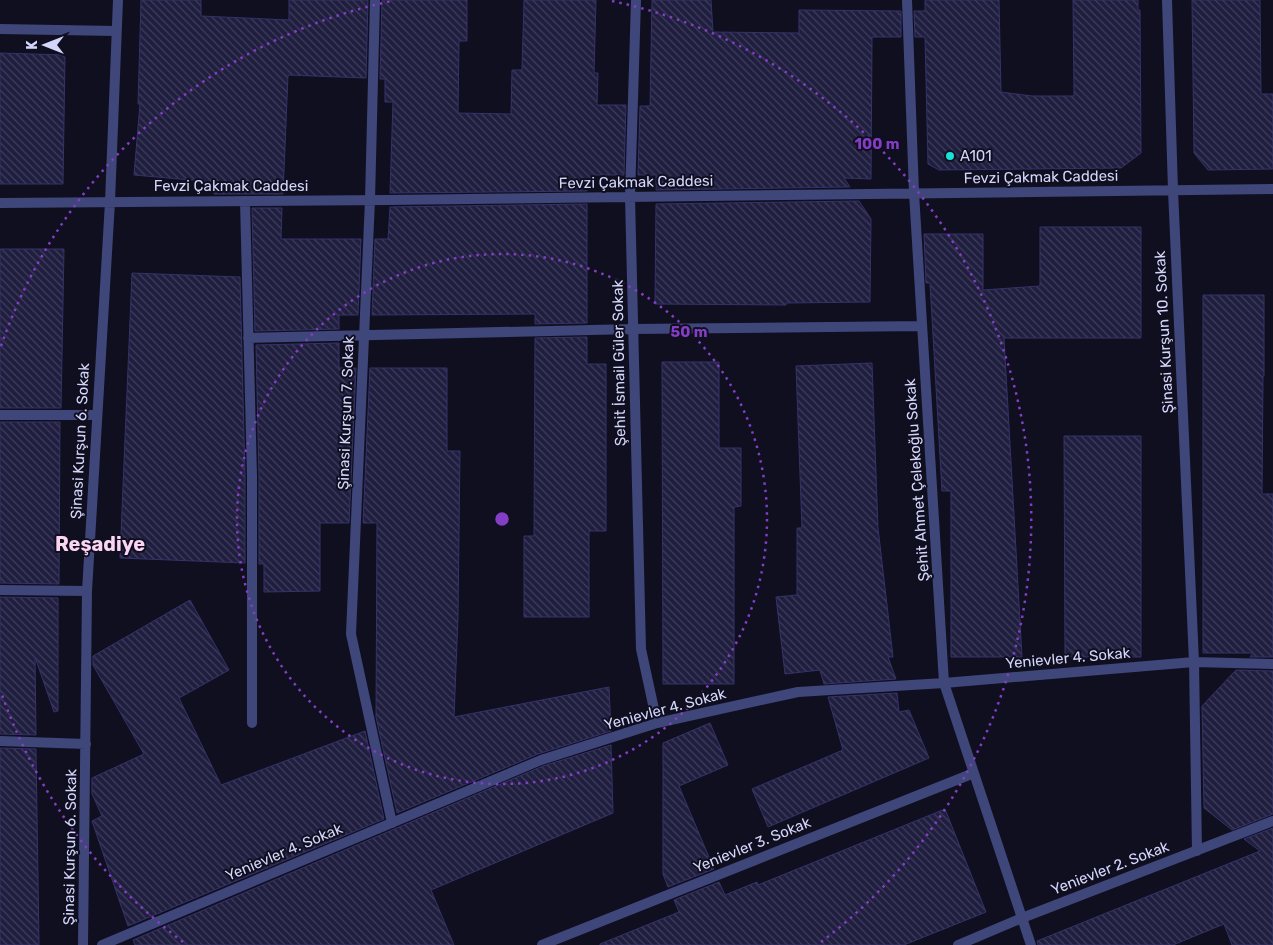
<svg xmlns="http://www.w3.org/2000/svg" width="1273" height="945" viewBox="0 0 1273 945" font-family="Rubik,sans-serif">
	<style>
		.building { fill: url(#building-back-hatch); stroke: #343269 }
		.lines { fill: none; stroke-linecap: round; stroke-linejoin: round }
		.street { stroke: #3f467a; stroke-width: 10 }
		.ring { fill: none; stroke: #843dc5; stroke-width: 2.5; stroke-dasharray: 2.5 5 }
		.poi-dot { fill: #18e2d6; stroke: #100f20; stroke-width: 2 }
		.labels { text-anchor: middle; dominant-baseline: central; stroke-width: 4; stroke-linejoin: round; paint-order: stroke }
		.poi-label { font-size: 15px; fill: #d3d5fa; stroke: #100f20; text-anchor: start }
		.street-label { font-size: 15px; fill: #d3d5fa; stroke: #100f20 }
		.district-label { font-size: 20px; font-weight: bold; fill: #fbd5f3; stroke: #100f20 }
		.centre { fill: #843dc5; stroke: #100f20; stroke-width: 2.5 }
		.ring-label { font-size: 15px; text-anchor: middle; font-weight: bold; fill: #843dc5; stroke: #100f20; stroke-width: 4; stroke-linejoin: round; paint-order: stroke }
	</style>
	<defs>
		<pattern id="building-back-hatch" width="6" height="6" patternUnits="userSpaceOnUse" patternTransform="scale(1.25)"><rect width="6" height="6" fill="#1f1e3f"/><path d="M-1 5l2 2M0 0l6 6M5-1l2 2" fill="none" stroke="#3f3e5c"/></pattern>
	</defs>
	<rect width="100%" height="100%" fill="#100f20"/>
	<path class="building" d="M141,0h60v16l88,4v-20h79l-2,78 -78,-3 -5,119h-69v-12l-80,-7 6,-71h-2z
		M382,0h85v41h-8l-1,72 53,1 1,-44h10l2,-70h72l-2,73h4l-1,32h29l-2,70h-29l-1,7h-7v9l-197,2 3,-91h-8v-23h-5z
		M652,0h59l2,32 86,1v-23l102,1v26h-29l-1,142 -27,-1 6,9 -194,3v-15h-18l2,-69h10z
		M925,0h74l2,92 31,4h42l-1,-96h65v10h2l1,143 -20,15 -182,2 -11,-6 -3,-127h-10l-1,-26h11z
		M1192,0h68l1,94h12v75l-65,1 -14,-17z
		M0,53l65,2 -2,129h-63z
		M859,201l12,18 -1,83 -84,1v2l-131,-1 1,-100z
		M587,204v119l-52,1v-10l-163,1 3,-76h13l2,-32z
		M252,208h30l-1,31h80l-3,76h-19v14l-84,2z
		M1040,227h101v111h-137l18,319h-71v-166h-9l-12,-208h-4l-2,-49h59v56l57,-4z
		M0,249h64l-3,159h-61z
		M132,273l108,4 5,199v87l-125,-5z
		M1203,295h61v81h-1l-1,118h11v163h-23l3,-4h-50z
		M587,337v27h19v167h-17v86h-65v-81h10l1,-198z
		M339,343v25h17l-7,155h-29v68l-56,1v-28h-5v-88l-3,-131z
		M662,362h57v86h22v58l-7,1v177h-71z
		M872,363l6,165 15,129h-5l8,22 -72,5 -4,-14 -35,4 -9,-77 21,-2v-67h5l-6,-162z
		M370,368h77v83h13l-2,166 -4,100 155,-30 2,44 -73,23 -141,59 -21,-96 1,-194h-14z
		M0,422h60l-1,162 -59,-1z
		M1064,436h77v221h-76z
		M0,597l58,1v113l-4,1 -19,-55 1,78 -36,-1z
		M190,600l39,70 -50,28 42,87 144,-54 19,88 -256,107 -36,-105 10,-5 -10,-22v-16l52,-24 -51,-89v-9z
		M1236,670l37,1v143l-41,16 -28,-22 -2,-102z
		M897,693l2,19 10,-2 20,48 -161,69 -16,-38 91,-39 -15,-53z
		M710,723l18,42 -49,21 35,83 -46,18 -5,-13v-131z
		M611,745l2,68 -182,77 23,55h-319l-2,-5 410,-174z
		M0,748l36,1 3,196h-39z
		M945,809l41,103 -82,33h-304v-1l79,-32 -5,-12 45,-18 6,13 32,-13 1,3z
		M1273,828v117h-41l-8,-21 -51,21h-135l-1,-4 223,-90 -16,-12z"/>
	<g class="lines">
		<path class="street" d="M375,0l-5,200 -19,434 41,189
			M636,0l-6,197 11,452 16,74
			M907,0l7,193 30,490 87,262
			M1167,0l6,190 21,472 3,189
			M0,29l116,2
			M245,201l7,275v247
			M0,203l388,-3 885,-11
			M248,338l385,-9 289,-3
			M0,415h97
			M0,590l87,1
			M0,741l86,3
			M83,945l4,-354 23,-389 8,-202
			M102,945l439,-185 116,-37 141,-31 146,-9 250,-21 79,2
			M542,945l432,-172
			M958,945l64,-27 251,-97"/>
	</g>
	<g class="ring">
		<circle cx="502" cy="519" r="265"/>
		<path d="M183 942A530 530 0 0 1 1 692M1 346A530 530 0 0 1 392 1M612 1A530 530 0 0 1 821 942"/>
	</g>
	<circle class="poi-dot" cx="950" cy="156" r="5"/>
	<g class="labels">
		<g class="poi-label">
			<text x="960" y="156">A101</text>
		</g>
		<g class="street-label">
			<text transform="translate(1041 177) rotate(-1)">Fevzi Çakmak Caddesi</text>
			<text transform="translate(636 182) rotate(-1)">Fevzi Çakmak Caddesi</text>
			<text x="231" y="186">Fevzi Çakmak Caddesi</text>
			<text transform="translate(1164 332) rotate(-93)">Şinasi Kurşun 10. Sokak</text>
			<text transform="translate(619 363) rotate(-91)">Şehit İsmail Güler Sokak</text>
			<text transform="translate(346 413) rotate(-88)">Şinasi Kurşun 7. Sokak</text>
			<text transform="translate(80 441) rotate(-87)">Şinasi Kurşun 6. Sokak</text>
			<text transform="translate(917 480) rotate(-94)">Şehit Ahmet Çelekoğlu Sokak</text>
			<text transform="translate(1068 658) rotate(-5)">Yenievler 4. Sokak</text>
			<text transform="translate(665 709) rotate(-15)">Yenievler 4. Sokak</text>
			<text transform="translate(752 845) rotate(-22)">Yenievler 3. Sokak</text>
			<text transform="translate(70 847) rotate(-89)">Şinasi Kurşun 6. Sokak</text>
			<text transform="translate(284 852) rotate(-23)">Yenievler 4. Sokak</text>
			<text transform="translate(1110 868) rotate(-21)">Yenievler 2. Sokak</text>
		</g>
		<g class="district-label">
			<text x="100" y="544">Reşadiye</text>
		</g>
	</g>
	<circle cx="502" cy="519" r="8" class="centre"/>
	<g class="ring-label">
		<text x="877" y="149">100 m</text>
		<text x="689" y="337">50 m</text>
	</g>
	<g transform="translate(45 45) rotate(270)" stroke="#100f20" stroke-width="4" paint-order="stroke">
	<path d="M0-4L9 19L0 12L-9 19Z" fill="#d3d5fa"/>
	<text y="-8" font-size="14" font-weight="bold" text-anchor="middle" fill="#d3d5fa">K</text>
	</g>
</svg>
